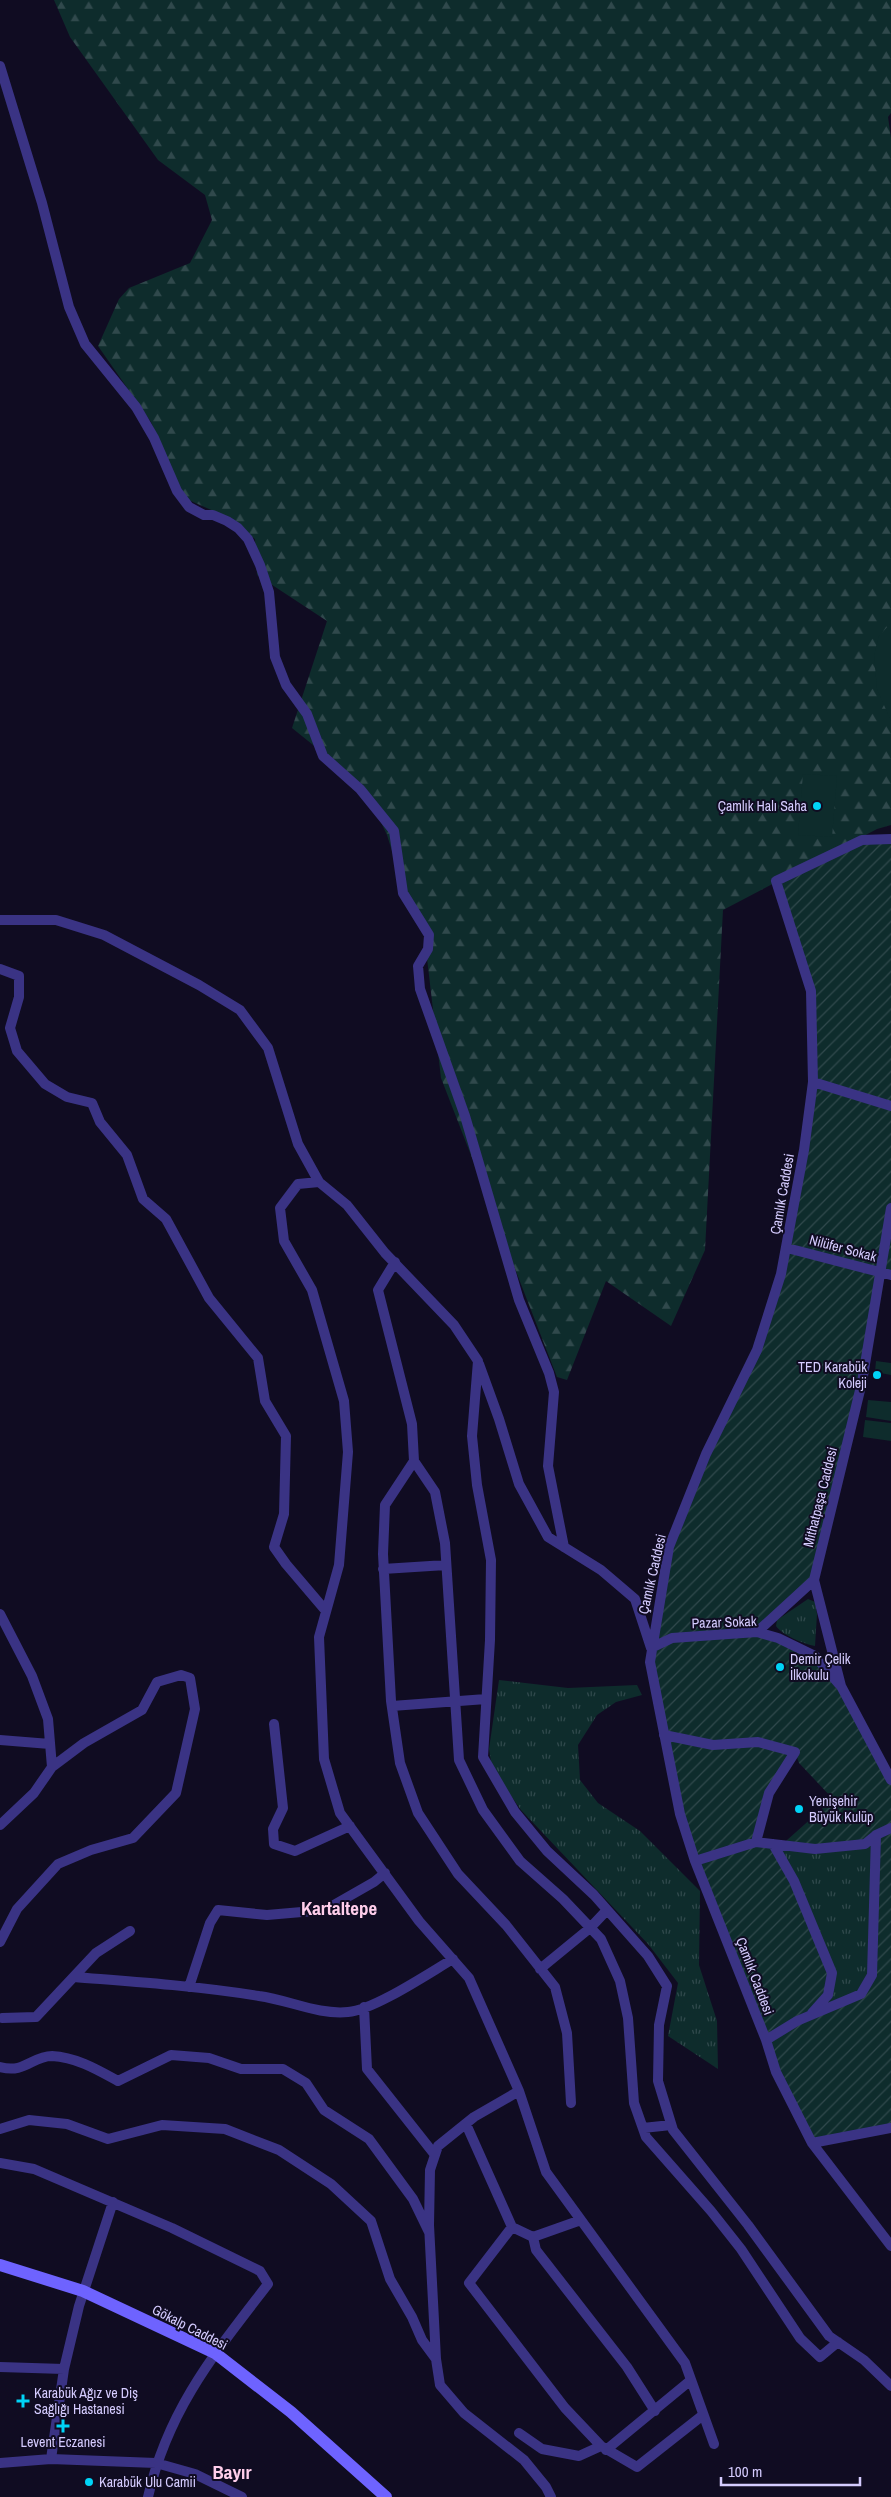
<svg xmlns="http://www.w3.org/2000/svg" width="891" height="2497" viewBox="0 0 891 2497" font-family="'Archivo Narrow',sans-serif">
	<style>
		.grass { fill: url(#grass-tufts) }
		.forest { fill: url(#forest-firs) }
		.park { fill: #0e2c2c }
		.garden { fill: url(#garden-furrows); fill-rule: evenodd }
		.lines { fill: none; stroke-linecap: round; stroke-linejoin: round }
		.street { stroke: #3a3384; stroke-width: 10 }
		.secondary { stroke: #6e63ff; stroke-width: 12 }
		.poi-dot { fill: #00d4f7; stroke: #100c22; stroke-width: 2 }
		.labels { text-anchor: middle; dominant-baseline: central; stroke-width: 4; stroke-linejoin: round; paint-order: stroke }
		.poi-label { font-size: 14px; fill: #d5ccff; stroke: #100c22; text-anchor: start }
		.street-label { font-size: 14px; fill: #d5ccff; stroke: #100c22 }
		.district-label { font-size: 19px; font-weight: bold; fill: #ffceeb; stroke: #100c22 }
	</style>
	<defs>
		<pattern id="grass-tufts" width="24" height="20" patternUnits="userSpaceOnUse" patternTransform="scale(1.25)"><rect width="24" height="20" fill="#0e2c2c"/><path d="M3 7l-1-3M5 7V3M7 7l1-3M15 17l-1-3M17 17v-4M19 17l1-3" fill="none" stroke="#30494c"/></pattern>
		<pattern id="forest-firs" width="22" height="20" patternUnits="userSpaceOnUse" patternTransform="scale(1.25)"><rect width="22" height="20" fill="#0e2c2c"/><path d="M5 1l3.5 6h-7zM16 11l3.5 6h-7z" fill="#30494c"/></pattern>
		<pattern id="garden-furrows" width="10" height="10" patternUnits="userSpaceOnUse" patternTransform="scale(1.25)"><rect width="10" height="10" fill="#0e2c2c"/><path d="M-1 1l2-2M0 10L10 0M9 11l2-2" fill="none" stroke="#30494c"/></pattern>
	</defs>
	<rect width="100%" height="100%" fill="#100c22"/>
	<path class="grass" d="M808,1599l7,3 2,12 -2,32c-11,-2 -33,-11 -39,-20l1,-6z
		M499,1680l69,8 69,-3 5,10 -26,7 -19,13 -19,30 2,35 18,23 42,28 60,60 -1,74 18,56 1,48 -50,-33 10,-53 -30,-39 -127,-134 -29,-42 -3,-19z
		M876,1835l-4,140 -11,19 -64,27 -24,-177z"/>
	<path class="forest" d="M54,0h837v113l-3,4 3,21v687l-14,4 -154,81 -18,340 -34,76 -65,-45 -39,99 -10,-3 -116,-299 -18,-154 -22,-44 -14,-45 -23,-49 -72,-58 35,-107 -70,-46 -2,-36 -30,-23 -41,-18 -33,-76 -53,-76 21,-47 10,-11 61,-25 22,-43 -7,-25 -47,-35 -88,-123z"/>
	<path class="park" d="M890,624h1v97l-14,-32 -3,-34 5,-19z
		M803,774l34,2 -5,61 -34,-2z
		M876,1361l15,2v12l-16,-3z
		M868,1400l23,2v19l-25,-4z
		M865,1420l26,3v18l-28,-4z"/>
	<path class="garden" d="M891,839v436l-10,-2 -67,307 -57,52 58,24 26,30 50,94v348l-79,15 -36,-71 -81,-211 -45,-199 19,-115 88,-197 24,-76 32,-192 -2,-91 -35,-110 86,-41zM795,1752l4,11 34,36 -47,42c28,7 66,13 90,-5l-4,139 -11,19 -46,17 13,-16 4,-22 -59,-129 -17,-3 13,-48z"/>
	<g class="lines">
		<path class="street" d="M0,66l42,137 27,104 16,37 51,63 18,31 23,53 12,16 15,8h9l14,6 11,7 10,11 12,26 9,27 6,65 11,28 21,29 16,42 37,33 34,42 9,62 26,42 -1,14 -10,17 2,23 45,127 54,184 30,73 5,19 -6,74 16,81
			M891,839l-29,1 -86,41 35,110 2,91 -9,68 -23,124 -24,76 -51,104 -37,93 -19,115 30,152 15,47 71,179 10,32 36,71 79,103
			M0,920h56l48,15 95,50 41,25 28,38 30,96 21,38
			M0,969l19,7v21l-9,31 7,23 28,33 22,13 25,6 8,19 27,33 16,44 23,20 43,79 49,60 7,43 21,35 -2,78 -10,33 12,17 40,47
			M813,1082l78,24
			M891,1208l-29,174 -48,198 27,106 50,94
			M787,1248l104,27
			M395,1262l-17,28 34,134 2,37 21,31 10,51 14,217 24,50 37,51 43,38 38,40 19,42 8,37 6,85 12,34 65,74 30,38 59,89 20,19 18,-15
			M479,1364l20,55 20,65 29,53 53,33 34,29 16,49 21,-10 85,-6 21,6 37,18 24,28
			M414,1461l-29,44 -2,49 8,147 9,62 18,50 40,61 48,51 49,62 12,46 4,70
			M383,1569l63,-4
			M0,1614l32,62 16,43 4,48 -18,26 -34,32
			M757,1632l57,-52
			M392,1706l94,-7
			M274,1724l9,84 -10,21 1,15 21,7 55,-25
			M664,1735l49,10 45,-3 37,10 -26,41 -13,49
			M0,1740l50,4
			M773,1844l21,37 38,92 -4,22 -16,18
			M695,1861l61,-19 59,7 50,-5 11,-9 15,-7
			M0,1942l17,-33 41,-45 33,-14 42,-12 43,-45 19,-84 -5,-31 -9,-3 -24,7 -15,28 -58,33 -32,24
			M540,1969l50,-41 17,-18
			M74,1977c62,5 124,9 185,19 30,4 59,19 89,16 26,-2 81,-39 105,-53
			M189,1987l21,-64 8,-13 49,5 58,-5 49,-28 11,-9
			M364,2007l3,62 68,86
			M2,2018l34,-1 60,-64 34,-22
			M766,2040l31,-19 64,-27 11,-19 4,-140
			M0,2067c25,7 32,-11 52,-11 24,1 46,14 66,25l53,-26 38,3 32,11h42l23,14 18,27 45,29 44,60 16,33
			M519,2091l-45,26 -36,29 -8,24 -1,55 7,134 4,26 24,28 60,47 22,27 5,10
			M466,2124l46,103 21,10 48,-17
			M643,2128l28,-3
			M0,2129l29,-9 38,4 41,15 54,-14 63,4 54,21 52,34 40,37 19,58 22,38 10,23 14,19
			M812,2143l79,-15
			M0,2163l34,6 138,59 88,43 8,13c-53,69 -100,125 -120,213
			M512,2227l-43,56 96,125 36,38
			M533,2237l3,13 91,117 28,44
			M0,2367l64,2
			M519,2433l23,16 37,7 22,-10 36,21 66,-52
			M714,2444l-29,-81 -139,-191 -27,-81 -50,-113 -50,-57 -79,-108 -16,-54 -5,-122 20,-72 9,-113 -4,-51 -32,-111 -28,-49 -4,-33 18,-24 21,-2 28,23 38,48 69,72 24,36 -6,75 5,49 14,75 -1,80 -7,117 32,55 32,39 47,44 54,61 19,30 -8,39 -1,56 15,49 75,95 81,111 35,24 27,26
			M606,2450l85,-70
			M51,2459l13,-90 15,-63 34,-104
			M0,2463l51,-4 105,4 39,11 47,23"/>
		<path class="secondary" d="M0,2265l83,26 132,62 76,59 95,85"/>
	</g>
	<g class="poi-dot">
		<circle cx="817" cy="806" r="5"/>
		<circle cx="877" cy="1375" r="5"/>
		<circle cx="780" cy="1667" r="5"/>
		<circle cx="799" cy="1809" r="5"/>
		<path d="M20.5 2393.5h5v5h5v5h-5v5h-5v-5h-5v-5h5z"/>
		<path d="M60.5 2418.5h5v5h5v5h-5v5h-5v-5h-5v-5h5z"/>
		<circle cx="89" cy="2482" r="5"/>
	</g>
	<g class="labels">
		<g class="poi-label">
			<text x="807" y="806" text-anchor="end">Çamlık Halı Saha</text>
			<text x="867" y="1367" text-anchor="end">TED Karabük<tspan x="867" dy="16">Koleji</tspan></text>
			<text x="790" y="1659">Demir Çelik<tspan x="790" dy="16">İlkokulu</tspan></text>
			<text x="809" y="1801">Yenişehir<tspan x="809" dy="16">Büyük Kulüp</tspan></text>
			<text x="34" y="2393">Karabük Ağız ve Diş<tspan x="34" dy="16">Sağlığı Hastanesi</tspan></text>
			<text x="63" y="2442" text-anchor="middle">Levent Eczanesi</text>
			<text x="99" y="2482">Karabük Ulu Camii</text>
		</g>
		<g class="street-label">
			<text transform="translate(782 1194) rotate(-80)">Çamlık Caddesi</text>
			<text transform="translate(843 1248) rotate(15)">Nilüfer Sokak</text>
			<text transform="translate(820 1497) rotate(-76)">Mithatpaşa Caddesi</text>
			<text transform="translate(652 1574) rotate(-77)">Çamlık Caddesi</text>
			<text transform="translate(724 1622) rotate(-2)">Pazar Sokak</text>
			<text transform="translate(755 1976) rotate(69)">Çamlık Caddesi</text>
			<text transform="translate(190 2327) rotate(27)">Gökalp Caddesi</text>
		</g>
		<g class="district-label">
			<text x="339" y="1908">Kartaltepe</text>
			<text x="232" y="2472">Bayır</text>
		</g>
	</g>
	<path d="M721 2477v8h139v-8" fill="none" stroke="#d5ccff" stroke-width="2.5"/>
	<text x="728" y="2477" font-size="15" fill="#d5ccff" stroke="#100c22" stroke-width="4" paint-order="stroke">100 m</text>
</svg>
